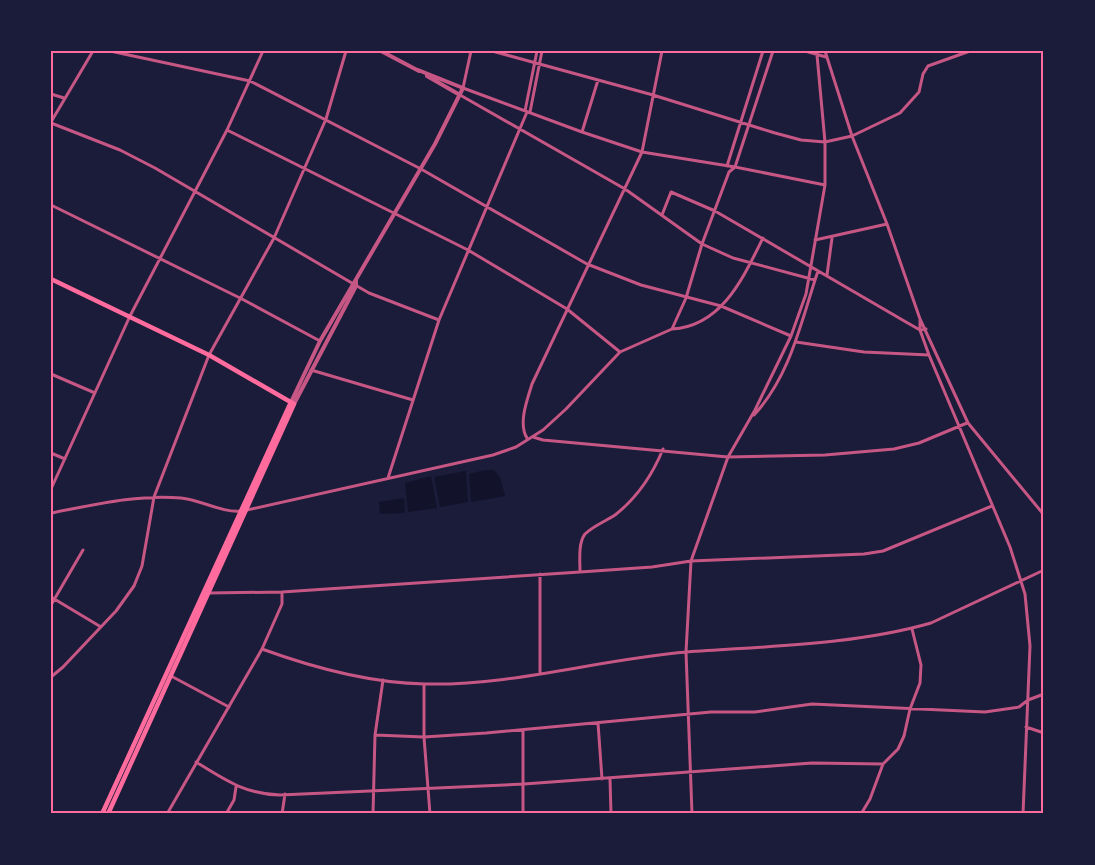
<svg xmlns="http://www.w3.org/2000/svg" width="1095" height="865" viewBox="0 0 1095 865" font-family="Lato,sans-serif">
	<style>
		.water { fill: #12122b }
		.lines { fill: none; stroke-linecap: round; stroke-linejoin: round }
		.minor { stroke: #c65784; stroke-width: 3 }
		.tertiary { stroke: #c65784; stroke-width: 4 }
		.primary { stroke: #ff6b9d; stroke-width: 4.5 }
		.neatline { fill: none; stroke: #ff6b9d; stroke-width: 2 }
	</style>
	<rect width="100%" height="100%" fill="#1b1b3a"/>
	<path class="water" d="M485,470h9l6,7 5,19 -34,6 -2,-28z
		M466,471l2,31 -28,5 -6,-30z
		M431,476l6,32 -29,4 -3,-29z
		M404,498l1,15 -25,1 -1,-12z"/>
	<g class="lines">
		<path class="minor" d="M110,51l140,30 171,88 166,95 54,21 80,21 70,30
			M471,51l-8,37 119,44 60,20 93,15 90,18
			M492,51l161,44 122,38 26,7 24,2 27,-6 48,-23 19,-21 4,-18 5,-8 42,-15
			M805,51l21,6
			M825,51l27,85 35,88 33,95 48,104 76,92
			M51,94l13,4
			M460,95l165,94 77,55 31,14 82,22
			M525,111l12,-60
			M530,112l12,-61
			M51,122l42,-71
			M51,123l69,27 35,18 214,125 70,27
			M227,130l241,120 99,59 53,43
			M582,132l16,-52
			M727,166l36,-115
			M51,205l191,94 78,42
			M662,215l9,-23 44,19 191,111 14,8 6,-1
			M815,240l72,-16
			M827,275l5,-37
			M920,320v10l9,25 81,192 15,47 5,52 -7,168
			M672,329l14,-31 16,-54 27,-72 6,-5 38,-116
			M796,342l68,10 65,3
			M311,370l102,30
			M51,374l44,19
			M754,415c37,-40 47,-94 64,-144
			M533,437l10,3 185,17 97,-2 69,-6 25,-6 48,-20
			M527,438c-9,-14 0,-38 5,-54l110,-232 20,-101
			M51,453l14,6
			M388,478l51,-158 88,-208
			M51,489l79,-173 97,-186 36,-79
			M247,510l246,-55 23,-8 27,-17 23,-21 54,-57 52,-23c50,-3 71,-51 91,-91
			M51,513c42,-8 87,-19 130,-15 20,2 41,15 60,13
			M580,572c0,-11 -2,-29 5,-38 8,-8 21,-13 30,-19 23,-18 37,-39 48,-66
			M540,574v100
			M209,593l73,-1 298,-20 72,-5 39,-6 173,-7 19,-3 109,-45
			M51,597l50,30
			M51,605l32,-55
			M262,649c52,19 107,34 163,35 88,2 175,-25 262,-32 81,-6 167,-7 244,-29l113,-53
			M171,676l58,31
			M51,677l12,-10 53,-56 18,-25 8,-20 12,-69 55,-142 65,-117 52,-119 20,-68
			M424,685v52l6,77
			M598,723l4,56
			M1026,727l18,6
			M523,730v84
			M375,735l49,2 62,-4 225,-21h44l57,-8 173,8 34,-5 9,-7 16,-6
			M196,762c29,18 49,32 84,33l244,-11 288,-21 71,1
			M610,779l1,35
			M167,814l95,-165 20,-45v-12
			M226,814l8,-14 2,-13
			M282,814l3,-20
			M373,814l2,-79 8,-55
			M692,814l-6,-162 5,-91 37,-104 27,-47 36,-74 15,-42 19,-109v-43l-8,-87
			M861,814l9,-15 13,-35 15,-15 6,-13 6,-27 10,-26 1,-18 -9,-36"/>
		<path class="tertiary" d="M381,51l38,20
			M427,76l33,19
			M291,402l29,-61 115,-197 28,-56 -45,-18
			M294,404l62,-118v-6"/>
		<path class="primary" d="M51,279l158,76 85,49 -186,410
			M102,814l189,-412"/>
	</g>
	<rect width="1095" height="865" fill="none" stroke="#1b1b3a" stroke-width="105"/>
	<rect x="52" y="52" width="990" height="760" class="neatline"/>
</svg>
